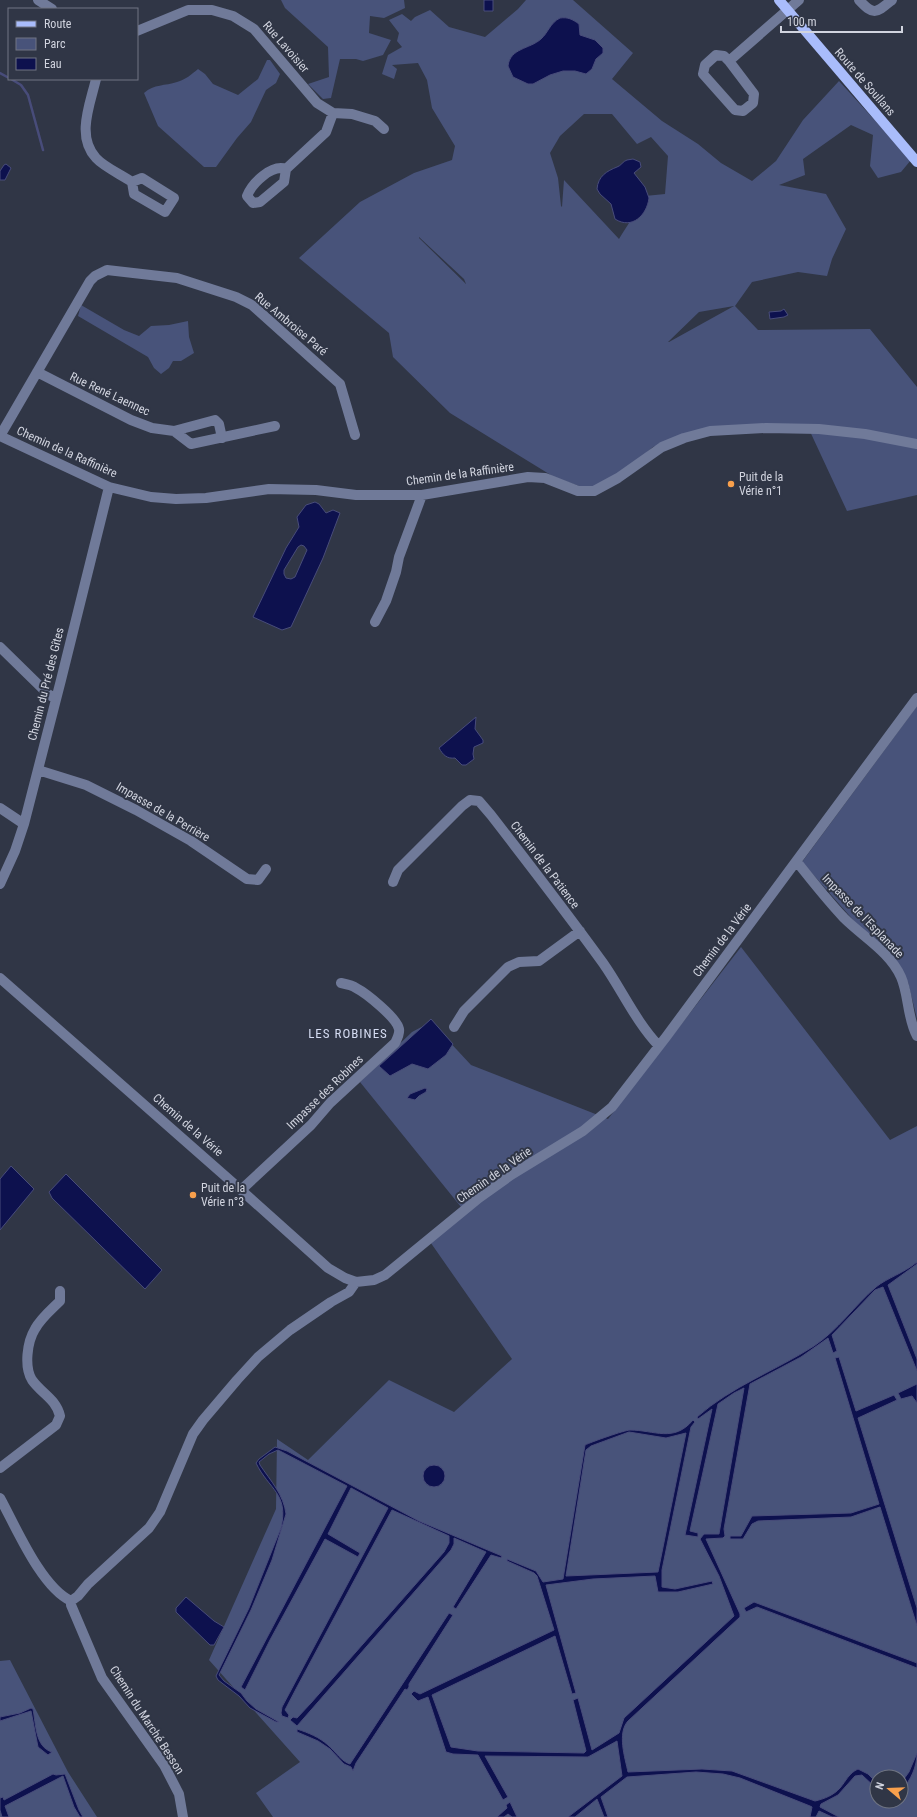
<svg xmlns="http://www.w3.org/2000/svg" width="917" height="1817" viewBox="0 0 917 1817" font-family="'Roboto Condensed',sans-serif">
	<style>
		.green { fill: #48537a; fill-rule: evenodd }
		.water { fill: #0d114e; stroke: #484c7a; fill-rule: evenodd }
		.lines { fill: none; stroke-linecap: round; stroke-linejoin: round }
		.stream { stroke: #484c7a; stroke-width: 2.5 }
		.minor { stroke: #707a99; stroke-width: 10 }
		.major { stroke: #a9bcfb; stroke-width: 10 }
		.poi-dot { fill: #f9a04c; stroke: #303646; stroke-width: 1.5 }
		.labels { text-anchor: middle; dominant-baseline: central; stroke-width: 4; stroke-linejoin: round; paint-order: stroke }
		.street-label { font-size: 12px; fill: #d1d4df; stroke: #303646 }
		.poi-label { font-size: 12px; fill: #d1d4df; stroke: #303646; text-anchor: start }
		.neighbourhood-label { font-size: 13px; letter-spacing: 1px; fill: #d5dcf2; stroke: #303646 }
	</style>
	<rect width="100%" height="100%" fill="#303646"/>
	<path class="green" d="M281,0h123l1,8 -21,10 -14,-2 -1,17 22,7 -8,15 -20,6 -7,-2h-16l-9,39 -8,1 -15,-15 21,-7 -1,-30 -43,-39z
		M526,0h47l60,53 -21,26 50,42 36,23 23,19 31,18 24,-20 27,-41 36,-39 72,79 -10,12 -23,6 -8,-12 3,-31 -22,-10 -48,34 2,16 -26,10 47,9 20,35 -14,30 -5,17 -29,-4 -46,10 -17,24 23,24 112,-1 47,58v108l-70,16 -40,-86 -95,3 -59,19 -39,33 -24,10 -36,-13 -104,-64 -57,-56 -4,-24 -90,-75 61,-56 54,-29 38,-13 3,-14 -23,-38 -5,-28 -9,-17 -26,2 5,4 -3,10 -12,-5 6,-19 14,-8 -5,-6 2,-8 -10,-13 13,-6 9,7 4,-4 15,-7 19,17 36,10 33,-28zM584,114h28l25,30 14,-7 17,19 -3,38 -20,2c-8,16 -17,28 -26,43l-55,-59 -2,27 -1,-1 -3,-28 -8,-25 10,-17zM419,237l45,42 2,5 -47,-46zM734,306l-65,36h-1l31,-30z
		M267,60h3l10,14 -4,9 -10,7 -15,32 -14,16 -21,29h-12l-46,-41 -14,-33c10,-9 21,-7 33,-11 8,-2 15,-8 21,-13l7,5 8,10 25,11 20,-16z
		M81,305l43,25 15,6 12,-10 18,-1 19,-4 1,16 5,16 -13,8h-8l-4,7 -8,6 -7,-6 -6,-11 -70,-41z
		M917,706v313l-9,-37 -106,-120z
		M741,947l149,193 27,-14v691h-644l-17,-24 44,-31 -91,-102 67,-151 1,-70 31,21 81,-80 65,32 58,-53 -86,-123 35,-29 -101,-125 52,-50 19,-10 40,43 137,54zM877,1777h24v24h-24z
		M10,1660l58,112 29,45h-97v-156z"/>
	<path class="water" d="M484,0h9v11h-9z
		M560,18c8,-1 12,1 19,6l1,11 15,5 8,8v5l-7,6 -4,10 -6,5 -11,-3h-12l-13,4 -17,9h-5l-15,-7 -5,-11c2,-18 22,-17 33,-27 7,-6 9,-16 19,-21z
		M627,160l6,-1 7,3 1,5 -7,6 11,14 4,11c-2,17 -17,32 -34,21l-4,-15 -11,-10 -3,-5c1,-13 10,-18 20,-22 4,-1 6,-6 10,-7z
		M6,164l5,4 -6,12h-5v-9l4,-6z
		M784,309l4,6 -4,2 -14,2 -1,-7 12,-1z
		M315,502l4,2 7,9 7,-3 7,3 -17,45 -32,69 -9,3 -29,-13 33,-69 13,-21 -2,-10 9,-12zM301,545l3,1 3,4 -12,27 -4,2 -5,-1 -2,-4v-4l14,-23z
		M476,717l-1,12 8,11v3l-9,4 -1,7 1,5 -8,6h-4l-7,-7c-8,1 -12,-3 -16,-10z
		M431,1019l22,25 -7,11 -18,14 -16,-5 -22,12 -11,-10z
		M425,1088l2,1 -1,3 -7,4 -4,4 -8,-2 3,-4z
		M11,1166l23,23 -34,41v-51z
		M66,1174l96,96 -17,19 -93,-91 -3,-6z
		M917,1262v2l-29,21 29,74v12l-34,-84 -8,3 -43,45 5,16 -4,2 -5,-15 -27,19 -51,27 -26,145 1,7 -2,2 -17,1 34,75v3l-112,104c-11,12 -3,37 0,51l74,-3 30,2 83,30c9,-2 19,-6 25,-13 6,-7 9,-15 18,-19l10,5 9,9v6l-15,-14 -7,1 -17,19 -17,9 -1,3 19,10h-7l-13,-6 -3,6h-6l2,-10 -2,-1 -70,-28 -17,-4 -27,-2 -69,5 -26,20 7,20h-4l-7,-18 -22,18h-7l54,-41 -5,-35 -29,16 -103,-1 23,41 -5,3 -25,-45 -25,-1 -7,-2 -18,-55 -10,4 -7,-7 3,-3 6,3 134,-64 -17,-54 -3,-3 -27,-12v-2l29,12 7,11 20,-3 22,-134c6,-3 40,-15 45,-15 24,0 44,13 63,-10l2,2 -4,5 -29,143v17l13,2 37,-8 1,3 -35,8h-20l-3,-16 -62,3 -47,6 30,108 -4,1 -17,-58 -123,59 19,52 27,4 106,2 2,-2 -13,-51 5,-2 14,52 27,-17 5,-15 110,-102 -15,-40 -19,-37 4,-5h15l25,-146 -10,5 -16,11 -28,127 8,2v4l-13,-2 27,-126 -14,10 -1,-2c35,-31 78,-46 117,-71 24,-16 40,-40 62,-59 11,-9 28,-14 41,-25zM629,1432l37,6 20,-5 -28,139 -92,4 20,-126 5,-4z
		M839,1357l17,54 38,-16 3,5 -39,18 59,190v18l-37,-119 -29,10 -93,4 -6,3 -9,15h-13v-3h11l11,-20 99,-3 28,-9 -44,-146z
		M917,1384v19l-5,-7 -11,3 -3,-6z
		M275,1447l12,4 132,70 83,35 -1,2 -10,-3 -35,54 -3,-2 33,-55 -32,-14v6l-3,6 -154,176 -7,-6 3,-3 4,1 14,-15 133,-151 5,-9v-7l-57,-26 -95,177 -12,23 4,5 -1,3 -6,-2 -1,-3 1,-6 106,-199 -37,-20 -23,46 32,19 -2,4 -33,-18 -55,101 -25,50 -4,-3 106,-201 -69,-36 -9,4 -10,8 1,3c10,15 24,30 26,49l-14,46 -21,50 -32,65 5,6 17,12 6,8 9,8 23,13h-3l-26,-14 -11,-12 -21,-16 -2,-4 33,-68 32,-80c8,-35 -12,-38 -25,-65l3,-4z
		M423 1476a11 11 0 1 1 22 0a11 11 0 1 1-22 0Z
		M186,1597l28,24 10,6 -10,18h-4l-34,-33v-4z
		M754,1602l163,61v5l-160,-61 -11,5 -2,-4z
		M449,1613l4,2 -44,69v3l-2,3 -2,-1 -49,74 -3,8 -2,-4 -7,-3 -14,-15 -12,-8 -21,-9v-3c12,4 22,8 31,16 7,6 14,17 22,19z
		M31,1708l2,1c3,15 2,38 19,43l-4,3 -10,-8 -7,-36 -31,10v-4l20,-4z
		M917,1753c0,13 -6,28 -16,37v-7l8,-11z
		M53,1774l3,1 9,-1 14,36 4,7h-3l-6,-10 -11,-31 -58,30 4,11h-7l-2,-7v-12l3,-1 1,3z
		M510,1802l7,15h-5l-4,-3 -4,3h-7l10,-9 -1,-3z"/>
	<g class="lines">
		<path class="stream" d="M0,73l9,5
			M11,79l10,6 7,10 15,55"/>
		<path class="minor" d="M38,0l14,9
			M859,0c15,16 17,13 33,0
			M137,31l51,-21h24l21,6 21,13 63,74 16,10 19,1 23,7 9,8
			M729,61l25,33 -1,9 -10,8 -8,-1 -32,-36 2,-9 11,-10 8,1 5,5 70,-61
			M96,79c-6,26 -20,57 0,79 8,9 26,17 36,24
			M286,169l-2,13 -24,20 -7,1 -6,-7c5,-13 25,-32 39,-27l40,-37 7,-19
			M142,178l32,20 -9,14 -31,-18 -2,-12z
			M37,372l94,48 21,8 22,3 41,-11 4,4 3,14
			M174,431l17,13 84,-18
			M0,436l109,51 42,10 25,2 30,-1 63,-9 47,1 40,5h66l106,-18 17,1 33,13h16l24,-13 44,-31 22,-9 26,-7 56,-3 53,1 46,5 52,10
			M0,436l90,-155 5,-5 12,-6 70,8 59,19 16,8 88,79 15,51
			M375,622l11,-21 10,-29 3,-15 23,-62
			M0,647l48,47 8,5
			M38,770l48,15 50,25 55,31 56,38 11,1 8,-11
			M0,808l24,16
			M797,862c15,19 30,38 47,56 19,19 46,34 57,59 8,18 6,41 16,59
			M393,882l5,-12 64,-64 8,-6 9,1 12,14c38,49 76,98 112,148 19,27 33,59 56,83
			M0,884l15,-33 9,-27 37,-144 48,-193
			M0,978l241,212 87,78 17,10 11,4 18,-2 11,-5 94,-77 32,-23 72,-44 29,-24 54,-70 251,-339
			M454,1027l10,-16 44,-44 11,-5 20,-1 41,-30
			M241,1190l70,-65 19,-22 65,-60c2,-4 5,-9 4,-14 -2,-11 -33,-36 -43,-41 -4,-3 -10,-4 -15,-5
			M0,1468l56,-43 4,-9c-4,-17 -18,-22 -28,-36 -8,-13 -5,-38 3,-51 6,-11 16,-19 25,-28v-10
			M0,1498c16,29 41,89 71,103v4l31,73 62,87 15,29 4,23
			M71,1601l7,-5 10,-12 61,-56 11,-16 33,-78 10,-14 34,-40 21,-23 32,-27 41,-28 18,-10 7,-10"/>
		<path class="major" d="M779,0l138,162"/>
	</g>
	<g class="poi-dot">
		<circle cx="731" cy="484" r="4"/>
		<circle cx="193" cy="1195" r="4"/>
	</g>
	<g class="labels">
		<g class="street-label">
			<text transform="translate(286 47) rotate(49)">Rue Lavoisier</text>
			<text transform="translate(865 82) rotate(49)">Route de Soullans</text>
			<text transform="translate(291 324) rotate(40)">Rue Ambroise Paré</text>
			<text transform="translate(110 394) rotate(25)">Rue René Laennec</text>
			<text transform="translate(67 452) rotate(24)">Chemin de la Raffinière</text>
			<text transform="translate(460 474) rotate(-8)">Chemin de la Raffinière</text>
			<text transform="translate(46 684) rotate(-76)">Chemin du Pré des Gîtes</text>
			<text transform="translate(163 812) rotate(30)">Impasse de la Perrière</text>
			<text transform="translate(545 865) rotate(53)">Chemin de la Patience</text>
			<text transform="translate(863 916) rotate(46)">Impasse de l'Esplanade</text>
			<text transform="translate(722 940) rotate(-53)">Chemin de la Vérie</text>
			<text transform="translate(325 1092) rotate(-44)">Impasse des Robines</text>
			<text transform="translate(188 1125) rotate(41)">Chemin de la Vérie</text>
			<text transform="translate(494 1175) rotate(-35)">Chemin de la Vérie</text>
			<text transform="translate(147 1720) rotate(57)">Chemin du Marché Besson</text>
		</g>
		<g class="poi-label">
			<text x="739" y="477">Puit de la<tspan x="739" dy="14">Vérie n°1</tspan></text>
			<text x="201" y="1188">Puit de la<tspan x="201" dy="14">Vérie n°3</tspan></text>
		</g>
		<g class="neighbourhood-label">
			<text x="348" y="1033">LES ROBINES</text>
		</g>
	</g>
	<rect x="8" y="8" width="130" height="72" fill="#303646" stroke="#707583"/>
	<rect x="16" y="21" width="20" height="6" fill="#a9bcfb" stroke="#707583"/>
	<text x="44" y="28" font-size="12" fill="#d1d4df">Route</text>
	<rect x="16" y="38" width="20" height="12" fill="#48537a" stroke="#707583"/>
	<text x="44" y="48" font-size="12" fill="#d1d4df">Parc</text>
	<rect x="16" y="58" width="20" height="12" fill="#0d114e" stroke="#707583"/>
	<text x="44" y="68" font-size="12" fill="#d1d4df">Eau</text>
	<g transform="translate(889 1789) rotate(289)"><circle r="19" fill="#303646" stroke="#707583"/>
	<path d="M0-3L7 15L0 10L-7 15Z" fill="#f9a04c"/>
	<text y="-6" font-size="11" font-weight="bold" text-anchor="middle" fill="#d1d4df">N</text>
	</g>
	<path d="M781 26v6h121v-6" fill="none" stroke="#d1d4df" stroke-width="2"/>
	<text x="787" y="26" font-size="12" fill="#d1d4df" stroke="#303646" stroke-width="3" paint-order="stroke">100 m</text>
</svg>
